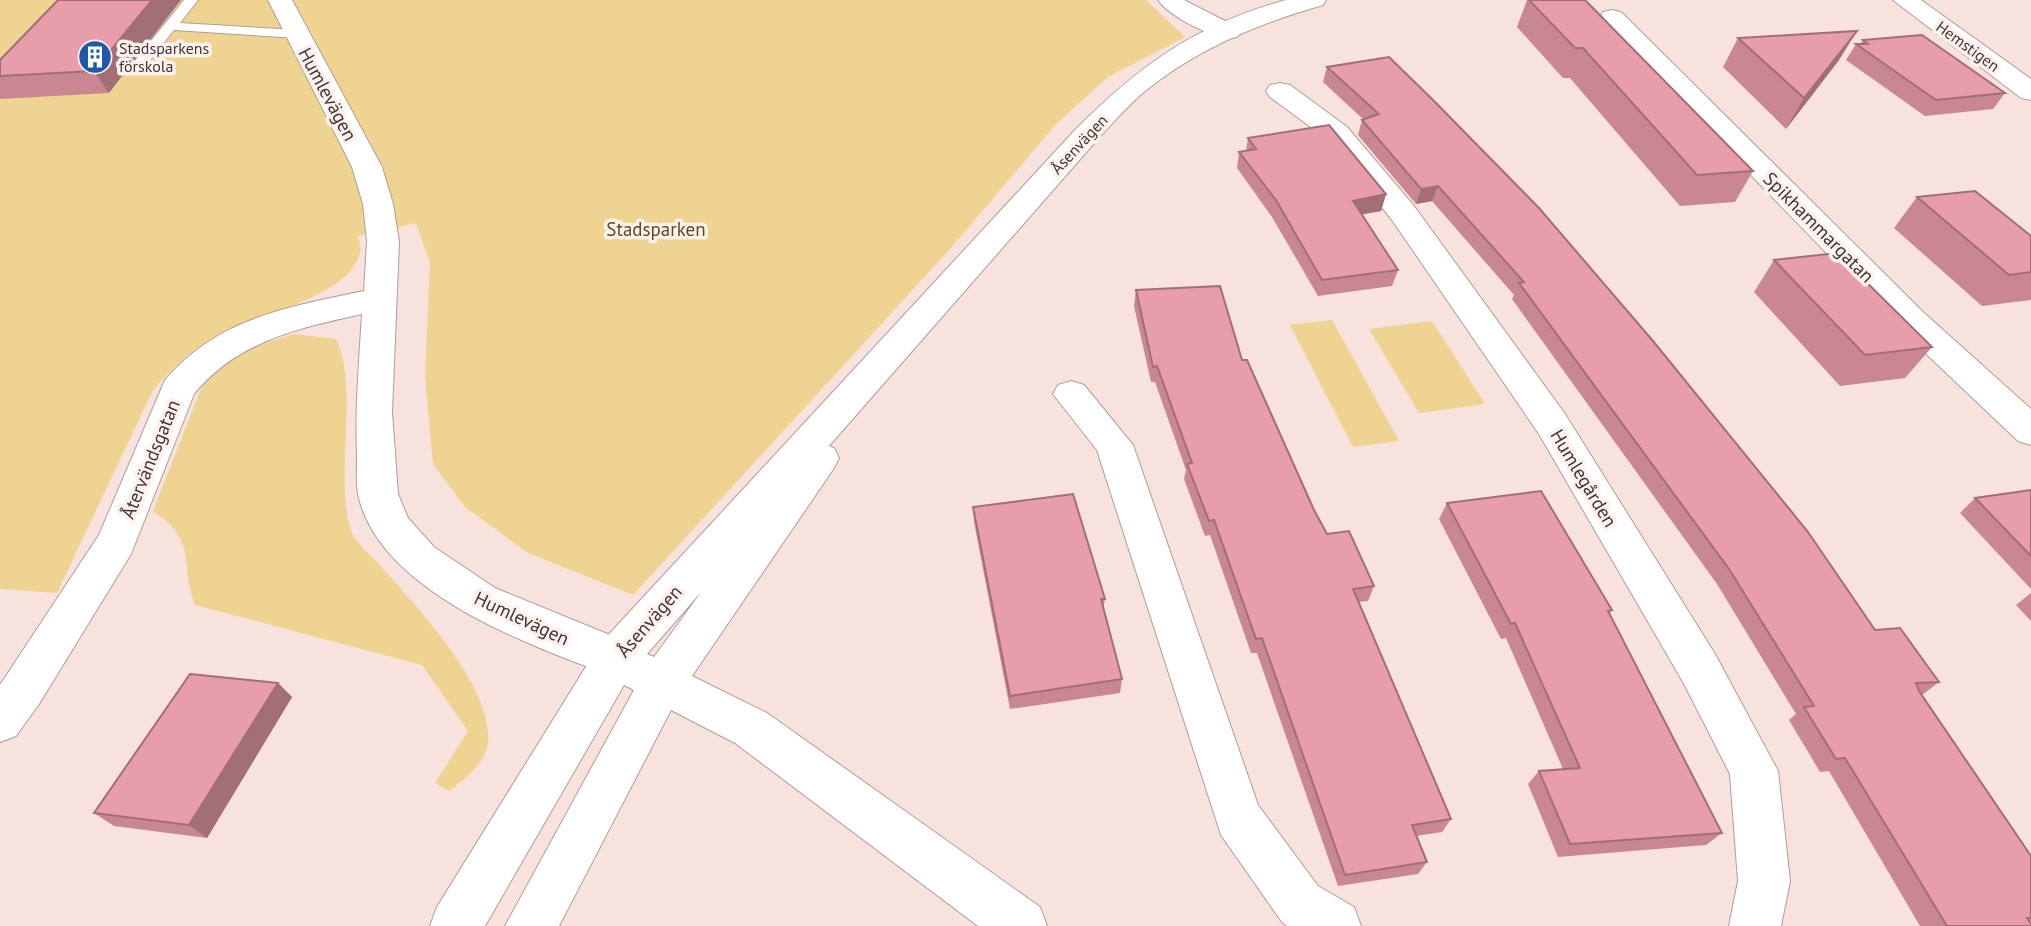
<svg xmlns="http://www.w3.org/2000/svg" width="2031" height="926" viewBox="0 0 2031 926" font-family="'PT Sans',sans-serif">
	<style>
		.green { fill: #efd491 }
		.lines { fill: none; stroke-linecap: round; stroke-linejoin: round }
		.service-casing { stroke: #b09d98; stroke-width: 2 }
		.minor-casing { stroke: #b09d98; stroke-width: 2 }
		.tertiary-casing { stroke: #b09d98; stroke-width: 2 }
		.service { fill: #fff; fill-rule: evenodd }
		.minor { fill: #fff; fill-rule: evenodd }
		.tertiary { fill: #fff; fill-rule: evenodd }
		.wall { fill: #c88793 }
		.shaded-wall { fill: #a26e78 }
		.building { fill: #e89dab; stroke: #a26e78; stroke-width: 2 }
		.labels { text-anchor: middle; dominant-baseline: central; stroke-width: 7; stroke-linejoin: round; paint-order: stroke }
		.far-street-label { font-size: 16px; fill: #3f3735; stroke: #fef1ee }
		.far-poi-label { font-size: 16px; fill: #3f3735; stroke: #fef1ee; text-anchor: start }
		.street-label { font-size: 19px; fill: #3f3735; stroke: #fef1ee }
		.park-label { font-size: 19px; fill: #5e4b17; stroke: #fef1ee }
	</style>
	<rect width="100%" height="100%" fill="#f7e2dd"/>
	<path class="green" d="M0,0h1146l39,37 -77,40 -52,47 -105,124 -318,347 -105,-42 -63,-46 -32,-43 -8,-87 5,-114 -14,-40 -58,13c1,5 3,12 2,16 -10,47 -109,63 -144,84 -26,15 -46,33 -64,56l-95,201 -57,-4z
		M1332,320l67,121 -46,6 -63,-122z
		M1432,321l53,83 -66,9 -50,-84z
		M294,334l42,5c23,45 -1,135 14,189 3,13 21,27 30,37 36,42 113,120 108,178 -2,20 -24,37 -39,48l-14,-8 33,-52 -46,-66 -227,-60c-16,-43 4,-63 -42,-94l55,-140 26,-18z"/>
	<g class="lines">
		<g class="service-casing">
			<path id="service" d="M184,0h14l-18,23 117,7 7,4 -7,4 -123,-8 -30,38h-10v-6z"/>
		</g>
		<g class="minor-casing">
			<path id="minor" d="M268,0h24l90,167 11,37 6,37 -7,171 6,82 10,24 26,29 61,41 137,56 6,14 -6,14 -16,5c-83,-30 -238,-85 -258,-183 -2,-12 -1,-25 -1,-37 -2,-48 2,-95 5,-143 -63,14 -125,27 -168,80l-63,160 -92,150 -23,32 -16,6v-57l99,-150 66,-155c53,-62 123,-73 199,-89l3,-50 -4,-37 -11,-37z
				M1158,0h26l53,27 4,5 -4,5c-20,5 -67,-20 -79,-37z
				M1893,0h28l110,79v21l-10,-2z
				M1612,10l9,2 302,300 108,97v36l-13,-4 -119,-113 -296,-306 -3,-5 3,-5z
				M1280,83l10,2 57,42 67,79 151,208 150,240 63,117 12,110 -9,45h-52l9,-45 -8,-107 -47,-92 -144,-248 -147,-214 -65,-81 -57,-42 -4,-6 4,-6z
				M1071,381l13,4 49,60 125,360 60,81 36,21 7,19h-74l-5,-4 -61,-87 -124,-385 -44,-56 5,-9z"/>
		</g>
		<g class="tertiary-casing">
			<path id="tertiary" d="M1286,0h40l-3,5c-64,18 -126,44 -178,86 -18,15 -33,33 -49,50l-267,305 5,2 5,10 -5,10 -142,208 75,37 273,194 7,19h-69l-243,-183 -64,-33 -112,216h-54l129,-236 -10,-5 -139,241h-55l7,-19 163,-263 476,-515c65,-65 120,-104 210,-129zM702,591l-48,66 -7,-3z"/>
		</g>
		<use href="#service" class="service"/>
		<use href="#minor" class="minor"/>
		<use href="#tertiary" class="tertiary"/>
	</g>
	<path class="wall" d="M58,0l51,93 -109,6v-39z
		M1527,0h58l168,171 -18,31 -55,4 -110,-128h-7l-46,-51z
		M1738,38l101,22 -53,69 -63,-62z
		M1863,40l142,53 -12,16 -68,7 -79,-56 10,-16h4z
		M1389,57l486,573 64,52 -17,13 109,161v70h-111l-91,-155 -9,1 -31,-52 7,-6 -79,-130 -205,-285 2,-4 -82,-94 -16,3 -58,-69 4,-15h2l-41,-38 4,-15z
		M1248,138l138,56 -5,17 -19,3 36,56 -6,16 -74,10 -46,-79 -35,-49 2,-16 7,-1z
		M1917,197l114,39v64l-49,6 -88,-78z
		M1774,260l158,87 -27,31 -65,8 -86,-94z
		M1136,290l106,70 72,150 13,24 47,52 -6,15 -9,1 92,217 -9,13 -26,4 11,26 -9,12 -80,12 -81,-233h-6l-41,-118 -5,1 -21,-57 2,-9 -31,-88h-4l-17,-76z
		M2031,490v99l-71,-76 15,-15z
		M1447,503l165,107 -3,4 113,219 -16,12 -148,12 -30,-73 11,-13 24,-2 -57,-131 -5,1 -62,-120z
		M973,507l132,92 -2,11 19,69 -2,14 -110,16 -36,-187z
		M2031,593v28l-15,-16z
		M278,683l14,14 -85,141 -93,-12 -20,-13z"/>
	<path class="shaded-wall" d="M152,0h29l-72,93 -15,-22z
		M1857,31l-18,29 -53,69 18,-31z
		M1438,186l-6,15 -16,3 5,-15z
		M1386,194l-5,17 -33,6 5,-16z
		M278,683l14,14 -85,141 -18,-13z"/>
	<path class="building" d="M58,0h94l-58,71 -94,5v-16z
		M1529,0h56l168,171 -56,4 -114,-127h-8z
		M1857,31l-53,67 -66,-60z
		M1922,35l83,58 -69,7 -80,-56h12l-5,-4z
		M1389,57l45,44 105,107 114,133 155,191 67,98 25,-2 39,54 -23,1 3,8 112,165v62h-4l4,6v2h-84l-102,-168 -9,1 -32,-52 10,-1 -85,-137 -210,-286 5,-1 -86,-96 -17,3 -59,-69 17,-6 -52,-47z
		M1329,125l57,69 -33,7 45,69 -76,10 -46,-80 -37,-48 17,-3 -8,-11z
		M1975,191l56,45v36l-22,3 -92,-78z
		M1837,253l95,94 -67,8 -91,-95z
		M1220,286l22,74h5l67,150 13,24 22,-3 25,55 -21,3 98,230 -39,6 15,37 -82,13 -83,-237 -6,1 -42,-119 -5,1 -22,-57 5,-1 -35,-97 -4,1 -17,-77z
		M2031,490v66l-56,-58z
		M1541,491l71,119 -4,1 114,222 -152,11 -31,-73 41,-3 -65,-145 -4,1 -64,-121z
		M1073,494l32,105h-4l21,80 -112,17 -37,-189z
		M190,674l88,9 -89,142 -95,-12z"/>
	<defs>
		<g id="building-disc" transform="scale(1.75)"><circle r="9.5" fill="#1d58a9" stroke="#fef1ee"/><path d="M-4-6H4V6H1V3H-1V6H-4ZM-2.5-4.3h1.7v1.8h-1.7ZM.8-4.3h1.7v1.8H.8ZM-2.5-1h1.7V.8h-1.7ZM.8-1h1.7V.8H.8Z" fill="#fff"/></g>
	</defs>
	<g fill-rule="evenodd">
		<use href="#building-disc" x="95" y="57"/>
	</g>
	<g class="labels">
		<g class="far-street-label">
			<text transform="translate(1968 46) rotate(36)">Hemstigen</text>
			<text transform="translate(1079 144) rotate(-47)">Åsenvägen</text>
		</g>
		<g class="far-poi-label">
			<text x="119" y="48">Stadsparkens<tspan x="119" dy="18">förskola</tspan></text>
		</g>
		<g class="street-label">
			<text transform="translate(328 94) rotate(62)">Humlevägen</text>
			<text transform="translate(1819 227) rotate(45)">Spikhammargatan</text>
			<text transform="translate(150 459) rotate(-68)">Återvändsgatan</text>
			<text transform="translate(1584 478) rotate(59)">Humlegården</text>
			<text transform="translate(522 618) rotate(25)">Humlevägen</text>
			<text transform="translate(649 621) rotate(-49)">Åsenvägen</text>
		</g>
		<g class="park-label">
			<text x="656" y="229">Stadsparken</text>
		</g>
	</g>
</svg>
